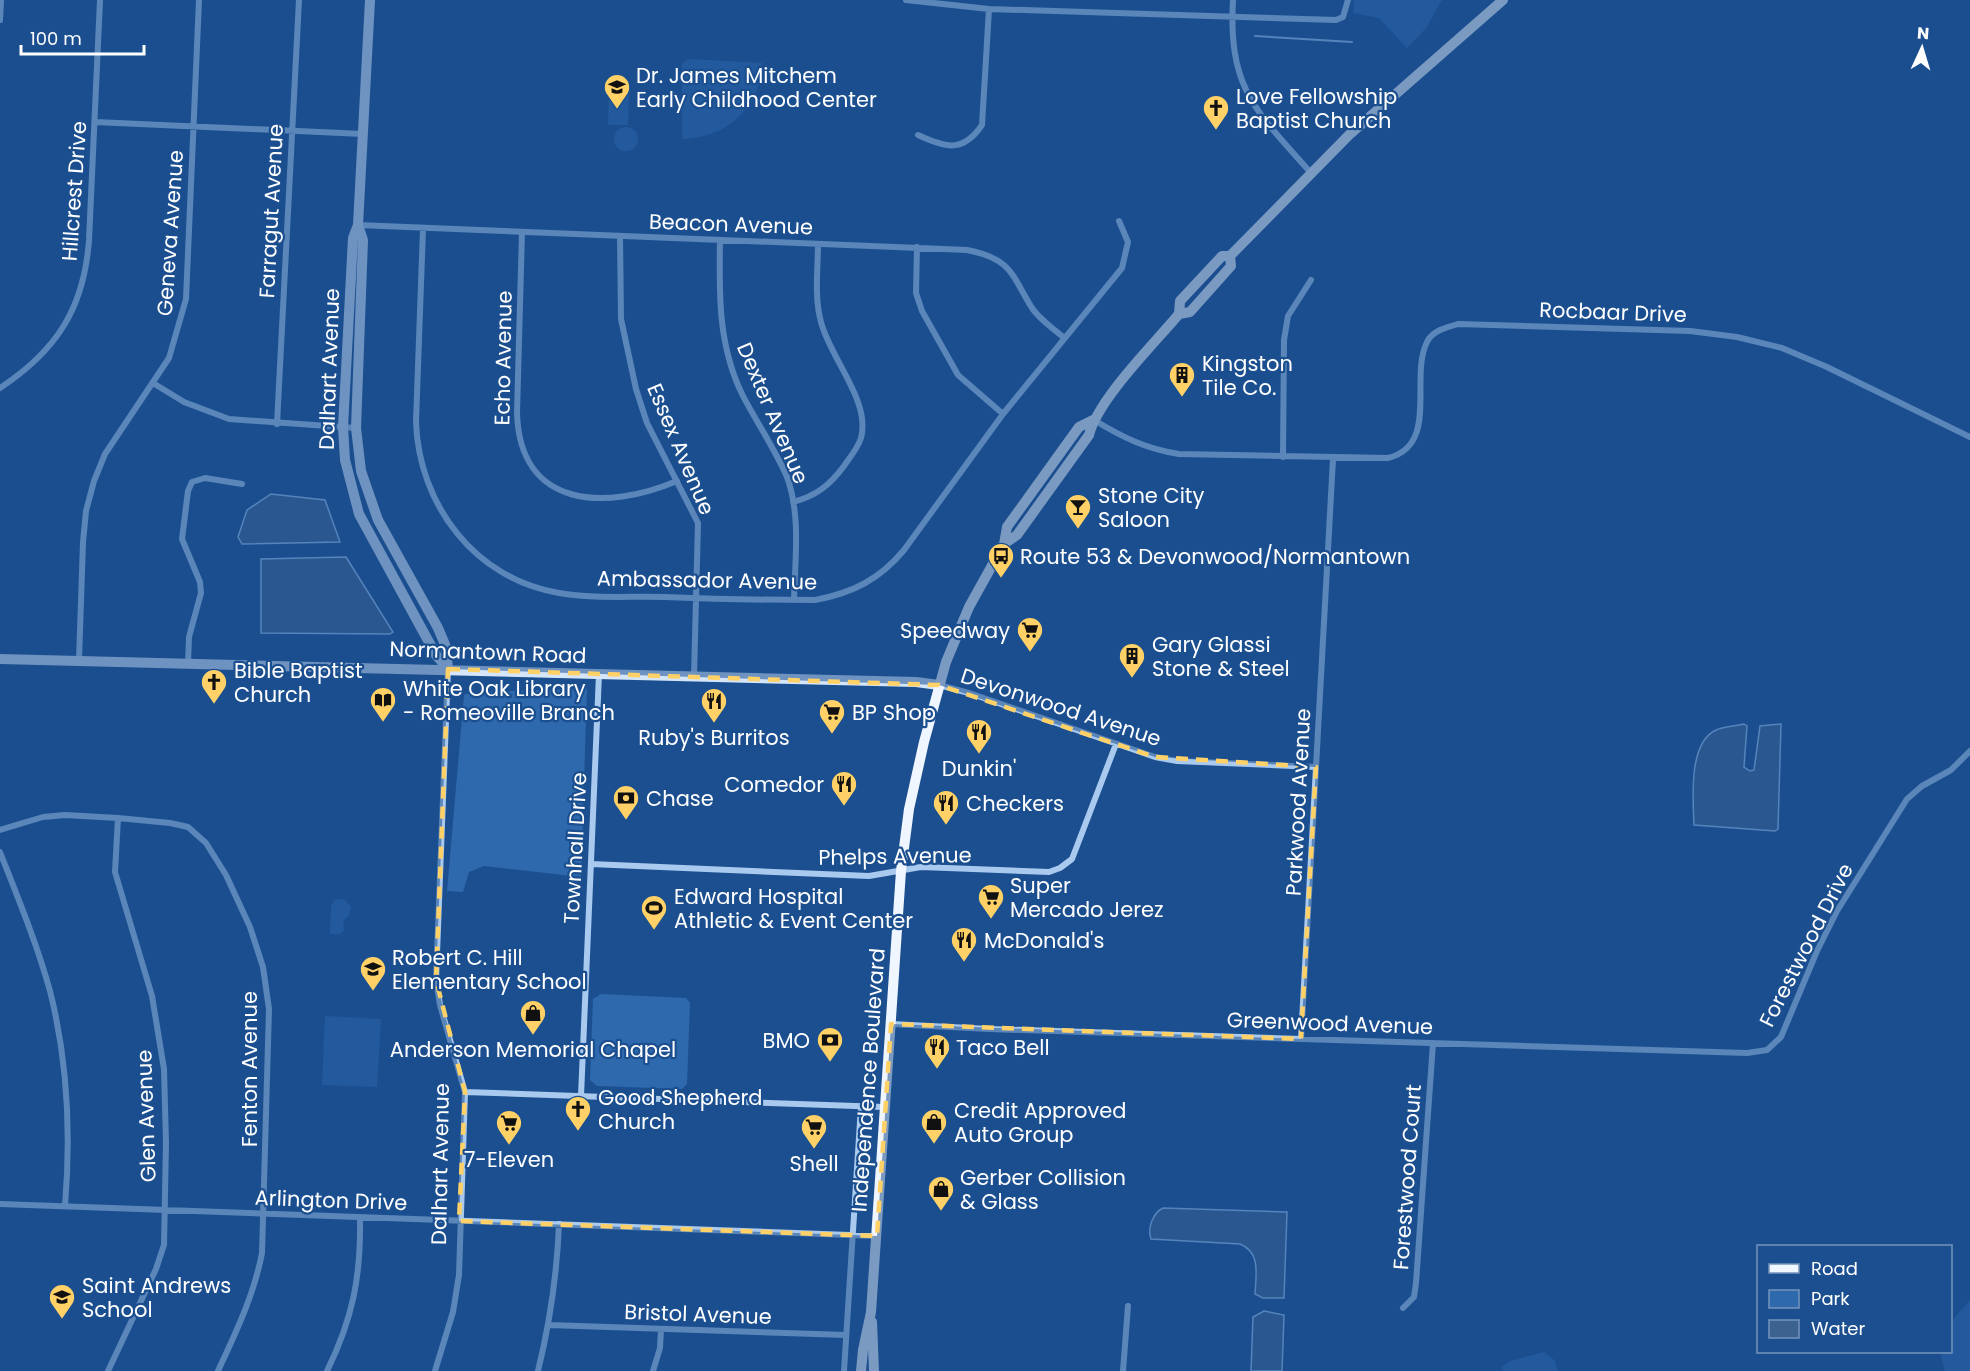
<svg xmlns="http://www.w3.org/2000/svg" width="1970" height="1371" viewBox="0 0 1970 1371" font-family="Poppins,sans-serif">
	<style>
		.green { fill: #2e69ad }
		.water { fill: #3c6290; stroke: #9cc4f0; stroke-width: 1.5 }
		.lines { fill: none; stroke-linecap: round; stroke-linejoin: round }
		.stream { stroke: #9cc4f0; stroke-width: 2 }
		.street { stroke: #a9c9ee; stroke-width: 6 }
		.secondary { stroke: #d6e6fa; stroke-width: 10 }
		.primary { stroke: #f0f6ff; stroke-width: 10 }
		.marked { fill: none; stroke: #ffd166; stroke-width: 4.5; stroke-dasharray: 12 8; stroke-linejoin: round }
		.labels { text-anchor: middle; dominant-baseline: central; stroke-width: 4.5; stroke-linejoin: round; paint-order: stroke }
		.poi-label { font-size: 21px; fill: #fff; stroke: #1b4f8f; text-anchor: start }
		.street-label { font-size: 21px; fill: #fff; stroke: #1b4f8f }
	</style>
	<rect width="100%" height="100%" fill="#1b4f8f"/>
	<path class="green" d="M1354,0h88l-16,28 -19,20 -28,-30 -26,-5z
		M688,59l74,4c-1,45 -36,75 -80,76v-75z
		M609,91h20l-1,34h-20z
		M614 139a12 12 0 1 1 24 0a12 12 0 1 1-24 0Z
		M587,689l-6,188 -97,-11 -15,6 -6,20 -16,-1 17,-196 7,-3z
		M344,899l7,8 -2,8 -6,6 1,9 -4,4h-10l1,-28 4,-6z
		M601,994l85,4 4,5 -3,81 -5,5 -85,-3 -7,-6 3,-81z
		M325,1016l56,3 -4,68 -55,-2z
		M1970,1300v71h-25l-5,-18 10,-1 1,-30z
		M1544,1352l11,9 2,10h-54l-1,-4 8,-6z"/>
	<path class="water" d="M271,494l54,6 15,42 -98,2 -4,-7 9,-27z
		M346,557l47,75 -3,2 -129,-1v-74z
		M1744,724l3,2 -3,41 6,4 4,-1 6,-44 21,-2 -3,105 -3,2 -81,-6c-1,-26 -6,-82 22,-95 8,-4 20,-4 28,-6z
		M1163,1208l124,4 -3,86h-21l-8,-4c1,-19 6,-42 -15,-50l-89,-5c-4,-11 2,-26 12,-31z
		M1264,1311l20,4 -2,56h-31l2,-54z"/>
	<g class="lines">
		<path class="stream" d="M1255,36l97,6"/>
		<path class="street" d="M906,0l83,9 347,11 7,-3 5,-17
			M1233,0c-5,89 23,111 78,173
			M0,20l1,-20
			M95,122l268,12
			M918,135c28,13 45,18 64,-10l7,-116
			M358,225l609,25c45,9 44,24 65,58 8,12 21,20 31,29
			M423,229l-7,193c3,83 59,157 143,171 34,6 71,3 105,4 51,2 101,3 151,3 38,-7 65,-21 89,-50l99,-136 119,-146 6,-26 -9,-21
			M522,232l-5,181c3,96 89,98 160,68
			M620,236l1,83 15,70 11,34 51,100 -4,153
			M720,240c-1,54 -2,106 23,156 14,27 32,53 44,81 14,38 8,83 7,123
			M917,247l-1,46 6,18 36,64 45,39
			M153,383l31,19 45,17 127,9
			M0,388c56,-37 84,-79 89,-148l11,-240
			M1094,420c28,17 52,29 85,34l209,4c52,-13 21,-80 39,-116 5,-11 20,-15 31,-18l232,7 47,6 45,11 45,19 143,70
			M277,424l22,-424
			M1283,457l1,-117 4,-24 23,-36
			M793,502c23,-6 37,-17 51,-36 6,-9 14,-18 17,-28 10,-37 -31,-80 -40,-116 -7,-25 -3,-53 -3,-78
			M79,660l4,-118 3,-31 8,-30 11,-27 64,-96 17,-59 13,-299
			M188,664l1,-27 12,-44 -1,-11 -18,-43 6,-48 4,-9 13,-4 37,6
			M939,685l30,8 186,64 22,4 139,6
			M0,830l43,-13 22,-2 53,3 52,5 18,4 18,16 20,32 24,52 13,40 6,42 -7,244c-8,42 -26,79 -44,118
			M0,852c18,46 37,92 50,139 18,71 21,143 15,215
			M591,864l278,12 52,-9 128,5 11,-4 12,-9 44,-115
			M891,1024l98,5 758,24 20,-3 14,-13 36,-86 20,-40 70,-112 15,-13 29,-16 19,-19
			M1301,1039l32,-580
			M465,1092l419,15
			M581,1096l18,-422
			M0,1204l877,32
			M1403,1308l11,-11 2,-14 17,-240
			M549,1325l297,10
			M108,1371l48,-102 8,-24 2,-102 -2,-74 -12,-73 -37,-124 3,-54
			M327,1371c26,-53 34,-95 33,-153
			M435,1371l18,-59 6,-37 6,-183 -25,-87 -4,-25 12,-311
			M538,1371c12,-49 19,-96 21,-147
			M653,1371l7,-23 1,-19
			M844,1371l17,-265
			M1123,1371l5,-65"/>
		<path class="secondary" d="M370,0l-12,225 -5,13 -10,189 2,33 14,54 77,141 12,14
			M358,225l5,15 -7,188 5,43 17,49 60,108 8,19 2,22
			M0,659l916,23 23,3"/>
		<path class="primary" d="M1179,314l1,-13 42,-45h8l119,-121 154,-135
			M1004,544l13,-9 72,-100c9,-36 65,-91 90,-121l11,-2 41,-46 -1,-10
			M872,1322l2,49
			M861,1371l2,-21 8,-38 30,-441 8,-62 15,-67 22,-80 23,-55 35,-63 3,-17 72,-100 14,-7"/>
	</g>
	<path d="M0 0H1970V1371H0ZM448,669l491,16 216,72 161,10 -15,272 -410,-15 -14,212 -418,-15 6,-129 -29,-112z" fill="#1b4f8f" fill-opacity=".55" fill-rule="evenodd"/>
	<path class="marked" d="M448,669l491,16 216,72 161,10 -15,272 -410,-15 -14,212 -418,-15 6,-129 -29,-112z"/>
	<defs>
		<g id="school-pin" transform="scale(1.35)"><path d="M0 17L-7.5 6A9.5 9.5 0 1 1 7.5 6Z" fill="#ffd166" stroke="#1b4f8f"/><path d="M0-5L7-2L0 1L-7-2ZM-4 1L0 2.5L4 1V4Q0 6-4 4Z" fill="#111"/></g>
		<g id="church-pin" transform="scale(1.35)"><path d="M0 17L-7.5 6A9.5 9.5 0 1 1 7.5 6Z" fill="#ffd166" stroke="#1b4f8f"/><path d="M-1.2-6h2.4v3.5h3.3v2.4h-3.3V6h-2.4V-.1h-3.3v-2.4h3.3Z" fill="#111"/></g>
		<g id="building-pin" transform="scale(1.35)"><path d="M0 17L-7.5 6A9.5 9.5 0 1 1 7.5 6Z" fill="#ffd166" stroke="#1b4f8f"/><path d="M-4-6H4V6H1V3H-1V6H-4ZM-2.5-4.3h1.7v1.8h-1.7ZM.8-4.3h1.7v1.8H.8ZM-2.5-1h1.7V.8h-1.7ZM.8-1h1.7V.8H.8Z" fill="#111"/></g>
		<g id="bar-pin" transform="scale(1.35)"><path d="M0 17L-7.5 6A9.5 9.5 0 1 1 7.5 6Z" fill="#ffd166" stroke="#1b4f8f"/><path d="M-6-5H6L.8 .8V4.5H3.5V6h-7V4.5H-.8V.8Z" fill="#111"/></g>
		<g id="bus-pin" transform="scale(1.35)"><path d="M0 17L-7.5 6A9.5 9.5 0 1 1 7.5 6Z" fill="#ffd166" stroke="#1b4f8f"/><path d="M-5-6H5V4H4V6H2V4H-2V6H-4V4H-5ZM-3.5-4V0h7V-4ZM-3.5 1.2v1.5H-2V1.2ZM2 1.2v1.5H3.5V1.2Z" fill="#111"/></g>
		<g id="supermarket-pin" transform="scale(1.35)"><path d="M0 17L-7.5 6A9.5 9.5 0 1 1 7.5 6Z" fill="#ffd166" stroke="#1b4f8f"/><path d="M-6-5.5h2.5l.6 2H6L4.5 2H-2.5L-4.4-4H-6ZM-1.5 3.2a1.3 1.3 0 1 0 .1 0ZM3 3.2a1.3 1.3 0 1 0 .1 0Z" fill="#111"/></g>
		<g id="library-pin" transform="scale(1.35)"><path d="M0 17L-7.5 6A9.5 9.5 0 1 1 7.5 6Z" fill="#ffd166" stroke="#1b4f8f"/><path d="M-6-4Q-3-5.5-.7-3.5V5Q-3 3-6 4ZM6-4Q3-5.5 .7-3.5V5Q3 3 6 4Z" fill="#111"/></g>
		<g id="restaurant-pin" transform="scale(1.35)"><path d="M0 17L-7.5 6A9.5 9.5 0 1 1 7.5 6Z" fill="#ffd166" stroke="#1b4f8f"/><path d="M-5-6h1v4h1v-4h1v4h1v-4h1v5L-1.5 .5V6h-2V.5L-5-1ZM5-6V6H3V1.5H1.5Q1.5-4 5-6Z" fill="#111"/></g>
		<g id="bank-pin" transform="scale(1.35)"><path d="M0 17L-7.5 6A9.5 9.5 0 1 1 7.5 6Z" fill="#ffd166" stroke="#1b4f8f"/><path d="M-6-4H6V4H-6ZM0-2.3a2.3 2.3 0 1 0 0 4.6a2.3 2.3 0 1 0 0-4.6Z" fill="#111"/></g>
		<g id="stadium-pin" transform="scale(1.35)"><path d="M0 17L-7.5 6A9.5 9.5 0 1 1 7.5 6Z" fill="#ffd166" stroke="#1b4f8f"/><path d="M0-5a6.5 5 0 1 0 0 10a6.5 5 0 1 0 0-10ZM-3.5-1.8h7v3.6h-7Z" fill="#111"/></g>
		<g id="shop-pin" transform="scale(1.35)"><path d="M0 17L-7.5 6A9.5 9.5 0 1 1 7.5 6Z" fill="#ffd166" stroke="#1b4f8f"/><path d="M-5-2.5h2.3a2.7 3.5 0 0 1 5.4 0H5L5.5 6h-11ZM-1.5-2.5h3a1.5 2.3 0 0 0-3 0Z" fill="#111"/></g>
	</defs>
	<g fill-rule="evenodd">
		<use href="#school-pin" x="617" y="87"/>
		<use href="#church-pin" x="1216" y="108"/>
		<use href="#building-pin" x="1182" y="375"/>
		<use href="#bar-pin" x="1078" y="507"/>
		<use href="#bus-pin" x="1001" y="556"/>
		<use href="#supermarket-pin" x="1030" y="630"/>
		<use href="#building-pin" x="1132" y="656"/>
		<use href="#church-pin" x="214" y="682"/>
		<use href="#library-pin" x="383" y="700"/>
		<use href="#restaurant-pin" x="714" y="701"/>
		<use href="#supermarket-pin" x="832" y="712"/>
		<use href="#restaurant-pin" x="979" y="732"/>
		<use href="#restaurant-pin" x="844" y="784"/>
		<use href="#bank-pin" x="626" y="798"/>
		<use href="#restaurant-pin" x="946" y="803"/>
		<use href="#supermarket-pin" x="991" y="897"/>
		<use href="#stadium-pin" x="654" y="908"/>
		<use href="#restaurant-pin" x="964" y="940"/>
		<use href="#school-pin" x="373" y="969"/>
		<use href="#shop-pin" x="533" y="1013"/>
		<use href="#bank-pin" x="830" y="1040"/>
		<use href="#restaurant-pin" x="937" y="1047"/>
		<use href="#church-pin" x="578" y="1109"/>
		<use href="#shop-pin" x="934" y="1122"/>
		<use href="#supermarket-pin" x="509" y="1123"/>
		<use href="#supermarket-pin" x="814" y="1127"/>
		<use href="#shop-pin" x="941" y="1189"/>
		<use href="#school-pin" x="62" y="1297"/>
	</g>
	<g class="labels">
		<g class="poi-label">
			<text x="636" y="75">Dr. James Mitchem<tspan x="636" dy="24">Early Childhood Center</tspan></text>
			<text x="1236" y="96">Love Fellowship<tspan x="1236" dy="24">Baptist Church</tspan></text>
			<text x="1202" y="363">Kingston<tspan x="1202" dy="24">Tile Co.</tspan></text>
			<text x="1098" y="495">Stone City<tspan x="1098" dy="24">Saloon</tspan></text>
			<text x="1020" y="556">Route 53 &amp; Devonwood/Normantown</text>
			<text x="1010" y="630" text-anchor="end">Speedway</text>
			<text x="1152" y="644">Gary Glassi<tspan x="1152" dy="24">Stone &amp; Steel</tspan></text>
			<text x="234" y="670">Bible Baptist<tspan x="234" dy="24">Church</tspan></text>
			<text x="403" y="688">White Oak Library<tspan x="403" dy="24">- Romeoville Branch</tspan></text>
			<text x="852" y="712">BP Shop</text>
			<text x="714" y="737" text-anchor="middle">Ruby's Burritos</text>
			<text x="979" y="768" text-anchor="middle">Dunkin'</text>
			<text x="824" y="784" text-anchor="end">Comedor</text>
			<text x="646" y="798">Chase</text>
			<text x="966" y="803">Checkers</text>
			<text x="1010" y="885">Super<tspan x="1010" dy="24">Mercado Jerez</tspan></text>
			<text x="674" y="896">Edward Hospital<tspan x="674" dy="24">Athletic &amp; Event Center</tspan></text>
			<text x="984" y="940">McDonald's</text>
			<text x="392" y="957">Robert C. Hill<tspan x="392" dy="24">Elementary School</tspan></text>
			<text x="810" y="1040" text-anchor="end">BMO</text>
			<text x="956" y="1047">Taco Bell</text>
			<text x="533" y="1049" text-anchor="middle">Anderson Memorial Chapel</text>
			<text x="598" y="1097">Good Shepherd<tspan x="598" dy="24">Church</tspan></text>
			<text x="954" y="1110">Credit Approved<tspan x="954" dy="24">Auto Group</tspan></text>
			<text x="509" y="1159" text-anchor="middle">7-Eleven</text>
			<text x="814" y="1163" text-anchor="middle">Shell</text>
			<text x="960" y="1177">Gerber Collision<tspan x="960" dy="24">&amp; Glass</tspan></text>
			<text x="82" y="1285">Saint Andrews<tspan x="82" dy="24">School</tspan></text>
		</g>
		<g class="street-label">
			<text transform="translate(74 191) rotate(-86)">Hillcrest Drive</text>
			<text transform="translate(271 211) rotate(-87)">Farragut Avenue</text>
			<text transform="translate(731 224) rotate(2)">Beacon Avenue</text>
			<text transform="translate(170 233) rotate(-86)">Geneva Avenue</text>
			<text transform="translate(1613 312) rotate(2)">Rocbaar Drive</text>
			<text transform="translate(503 358) rotate(-89)">Echo Avenue</text>
			<text transform="translate(329 369) rotate(-88)">Dalhart Avenue</text>
			<text transform="translate(773 413) rotate(67)">Dexter Avenue</text>
			<text transform="translate(681 449) rotate(67)">Essex Avenue</text>
			<text transform="translate(707 580) rotate(1)">Ambassador Avenue</text>
			<text transform="translate(488 652) rotate(2)">Normantown Road</text>
			<text transform="translate(1061 707) rotate(18)">Devonwood Avenue</text>
			<text transform="translate(1298 802) rotate(-87)">Parkwood Avenue</text>
			<text transform="translate(575 848) rotate(-87)">Townhall Drive</text>
			<text transform="translate(895 856) rotate(-1)">Phelps Avenue</text>
			<text transform="translate(1806 945) rotate(-63)">Forestwood Drive</text>
			<text transform="translate(1330 1023) rotate(2)">Greenwood Avenue</text>
			<text transform="translate(249 1069) rotate(-90)">Fenton Avenue</text>
			<text transform="translate(868 1080) rotate(-86)">Independence Boulevard</text>
			<text transform="translate(146 1116) rotate(-92)">Glen Avenue</text>
			<text transform="translate(440 1164) rotate(-89)">Dalhart Avenue</text>
			<text transform="translate(1407 1177) rotate(-86)">Forestwood Court</text>
			<text transform="translate(331 1200) rotate(2)">Arlington Drive</text>
			<text transform="translate(698 1314) rotate(2)">Bristol Avenue</text>
		</g>
	</g>
	<rect x="1757" y="1245" width="195" height="108" fill="#1b4f8f" stroke="#7695bc" stroke-width="1.5"/>
	<rect x="1769" y="1264" width="30" height="9" fill="#f0f6ff" stroke="#7695bc" stroke-width="1.5"/>
	<text x="1811" y="1275" font-size="18" fill="#ffffff">Road</text>
	<rect x="1769" y="1290" width="30" height="18" fill="#2e69ad" stroke="#7695bc" stroke-width="1.5"/>
	<text x="1811" y="1305" font-size="18" fill="#ffffff">Park</text>
	<rect x="1769" y="1320" width="30" height="18" fill="#3c6290" stroke="#7695bc" stroke-width="1.5"/>
	<text x="1811" y="1335" font-size="18" fill="#ffffff">Water</text>
	<g transform="translate(1922 48) rotate(4)" stroke="#1b4f8f" stroke-width="4.5" paint-order="stroke">
	<path d="M0-4.5L10 22L0 15L-10 22Z" fill="#ffffff"/>
	<text y="-9" font-size="16" font-weight="bold" text-anchor="middle" fill="#ffffff">N</text>
	</g>
	<path d="M21 45v9h123v-9" fill="none" stroke="#ffffff" stroke-width="3"/>
	<text x="30" y="45" font-size="18" fill="#ffffff" stroke="#1b4f8f" stroke-width="4.5" paint-order="stroke">100 m</text>
</svg>
